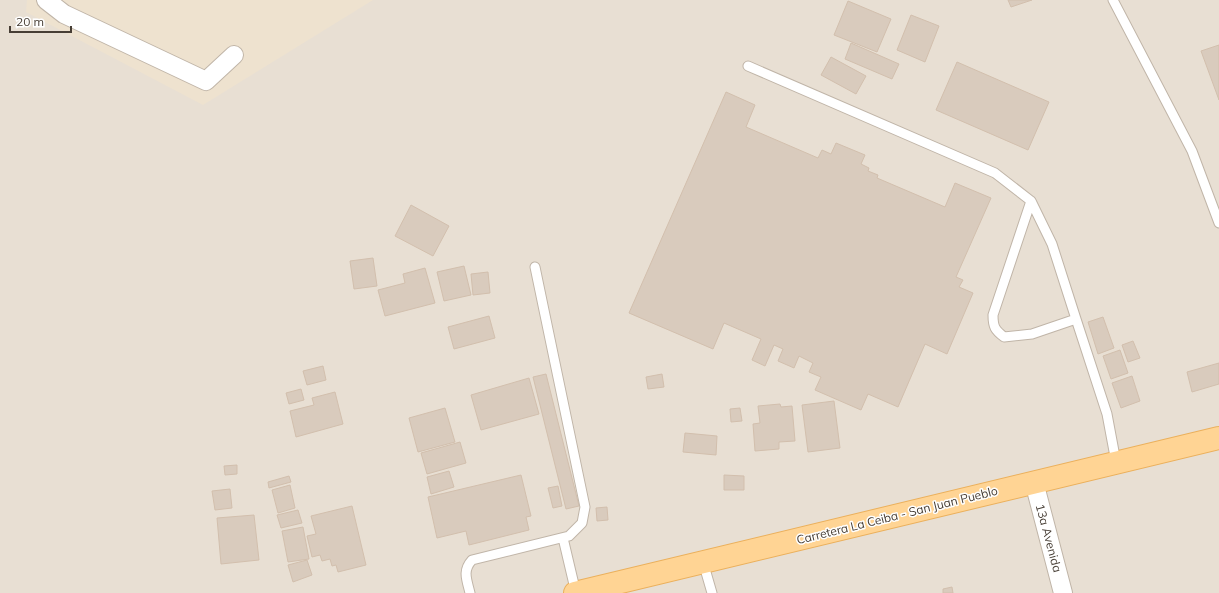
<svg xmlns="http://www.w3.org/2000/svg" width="1219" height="593" viewBox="0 0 1219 593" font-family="Mulish,sans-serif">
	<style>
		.residential { fill: #e8dfd3 }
		.education { fill: #eee2cf }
		.building { fill: #d9cbbd; stroke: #d2bfad }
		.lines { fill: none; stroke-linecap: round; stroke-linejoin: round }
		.lane-casing { stroke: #c0b5a8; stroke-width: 11 }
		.street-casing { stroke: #c0b5a8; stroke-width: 20 }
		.primary-casing { stroke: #ebb05c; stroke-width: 24 }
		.lane { stroke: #fff; stroke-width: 9 }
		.street { stroke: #fff; stroke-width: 18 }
		.primary { stroke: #ffd494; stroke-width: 22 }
		.labels { text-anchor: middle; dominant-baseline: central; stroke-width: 3; stroke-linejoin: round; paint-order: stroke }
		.street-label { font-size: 12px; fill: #473e35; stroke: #fff }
	</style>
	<rect width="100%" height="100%" fill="#f4eee6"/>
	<path class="residential" d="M0,0h1219v593h-1219z"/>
	<path class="education" d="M27,0h346l-170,105 -177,-93z"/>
	<path class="building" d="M1008,0h24l-21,7z
		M848,1l43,18 -14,33 -43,-17z
		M911,15l28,11 -14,36 -28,-12z
		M851,43l48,21 -7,15 -47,-20z
		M1219,45v55l-18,-49z
		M831,57l35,19 -10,18 -35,-19z
		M957,62l92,40 -21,48 -92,-40z
		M726,92l29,13 -9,22 72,31 4,-8 9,4 5,-11 29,12 -4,9 8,4 -1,3 10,4 -1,3 68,29 10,-24 36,15 -35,79 7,3 -4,7 14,6 -26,61 -22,-10 -27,63 -30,-13 -7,16 -46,-20 6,-13 -12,-5 4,-9 -14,-7 -5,12 -16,-7 5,-12 -9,-4 -9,21 -13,-6 9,-21 -37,-16 -11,26 -84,-36z
		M411,205l38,21 -16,30 -38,-20z
		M373,258l4,28 -23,3 -4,-28z
		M464,266l7,29 -27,6 -7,-29z
		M425,268l10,35 -50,13 -7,-26 27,-7 -2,-9z
		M488,272l2,21 -17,2 -2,-21z
		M489,316l6,22 -41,11 -6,-22z
		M1103,317l11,31 -16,6 -10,-32z
		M1133,341l7,17 -12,4 -6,-17z
		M1120,350l8,23 -17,6 -8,-23z
		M1219,363v21l-27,8 -5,-20z
		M323,366l3,14 -19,5 -4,-14z
		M546,374l33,132 -13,3 -33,-132z
		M662,374l2,13 -16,2 -2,-12z
		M1132,376l8,25 -19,7 -9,-25z
		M529,378l10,36 -58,16 -10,-35z
		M301,389l3,11 -15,4 -3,-11z
		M335,392l8,32 -47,13 -6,-26 24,-6 -2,-7z
		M834,401l6,47 -32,4 -6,-47z
		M780,404l1,3 11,-1 3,35 -16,1v7l-24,2 -2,-27 7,-1 -2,-17z
		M445,408l10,34 -37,10 -9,-34z
		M740,408l2,13 -11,1 -1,-13z
		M685,433l32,3 -1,19 -33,-3z
		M460,442l6,21 -39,11 -6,-21z
		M237,465v9l-12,1 -1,-9z
		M449,471l5,16 -23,7 -4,-17z
		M521,475l10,41 -5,1 3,13 -60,15 -3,-14 -29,7 -9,-41z
		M724,475l20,1v14h-20z
		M289,476l2,6 -22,6 -1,-6z
		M290,485l5,23 -17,5 -6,-23z
		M558,486l4,20 -9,2 -5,-20z
		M230,489l2,19 -17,2 -3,-19z
		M352,506l14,59 -28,7 -2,-7 -4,1 -2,-7 -8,2 -2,-6 -8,2 -5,-21 9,-2 -5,-18z
		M607,507l1,13 -11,1 -1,-13z
		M298,510l4,13 -21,5 -4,-13z
		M254,515l5,45 -38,4 -4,-46z
		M303,527l6,32 -21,3 -6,-31z
		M307,560l5,15 -19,7 -5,-17z
		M952,587l1,6h-10v-4z"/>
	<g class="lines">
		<g class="lane-casing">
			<path id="lane" d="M1113,0l79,151 27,72
				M748,66l247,107 36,28 21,43 24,75 31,95 9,48
				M1031,201l-38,114c0,12 2,15 11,22l28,-3 44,-15
				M563,538l13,55
				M703,562l9,31
				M470,593c-3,-13 -8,-22 2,-33l97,-24 13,-13 3,-16 -50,-240"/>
		</g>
		<g class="street-casing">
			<path id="street" d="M46,0l18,14 142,67 28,-26
				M1034,482l29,111"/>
		</g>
		<g class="primary-casing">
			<path id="primary" d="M575,593l644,-155"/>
		</g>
		<use href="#lane" class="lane"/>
		<use href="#street" class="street"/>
		<use href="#primary" class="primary"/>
	</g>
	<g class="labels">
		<g class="street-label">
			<text transform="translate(897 515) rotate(-14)">Carretera La Ceiba - San Juan Pueblo</text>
			<text transform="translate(1049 538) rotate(75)">13a Avenida</text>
		</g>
	</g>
	<path d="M10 26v6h61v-6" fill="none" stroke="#473e35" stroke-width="2"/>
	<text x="16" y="26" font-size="12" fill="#473e35" stroke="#ffffff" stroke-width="3" paint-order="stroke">20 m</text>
</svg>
